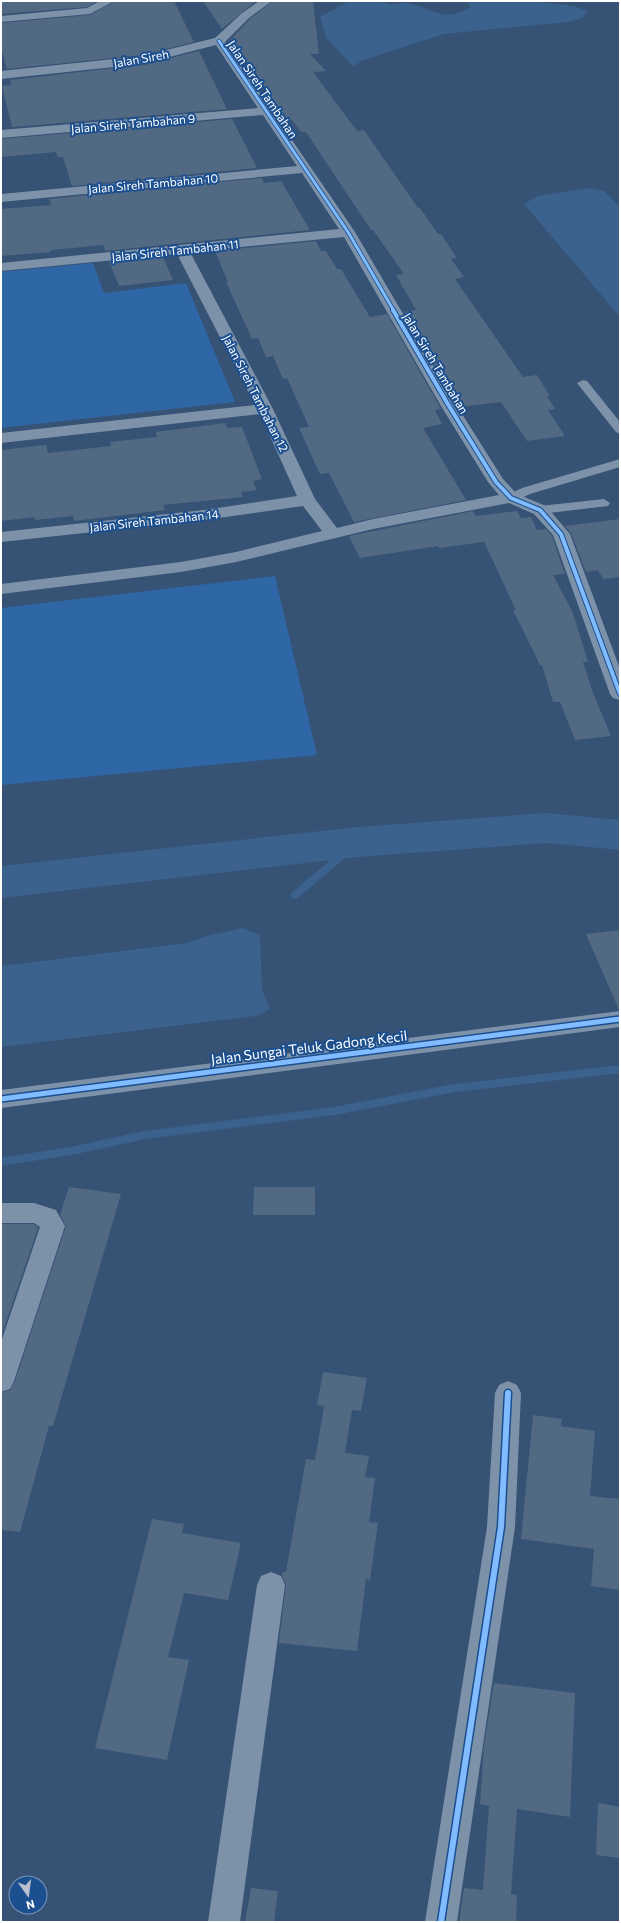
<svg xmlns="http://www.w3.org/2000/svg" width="621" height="1923" viewBox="0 0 621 1923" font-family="Commissioner,sans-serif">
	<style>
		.green { fill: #2f66a5 }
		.water { fill: #3b618d }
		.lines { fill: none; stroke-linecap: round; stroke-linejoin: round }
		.stream { stroke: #3b618d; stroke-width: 8 }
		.river { fill: #3b618d; fill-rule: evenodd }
		.building { fill: #526984 }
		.lane { fill: #7d92a8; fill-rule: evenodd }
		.street { fill: #7d92a8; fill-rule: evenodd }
		.cycleway-far3-casing { stroke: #1b4f8f; stroke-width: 4.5 }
		.cycleway-far2-casing { stroke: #1b4f8f; stroke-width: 6 }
		.cycleway-far1-casing { stroke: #1b4f8f; stroke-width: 8 }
		.cycleway-casing { stroke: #1b4f8f; stroke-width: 9 }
		.cycleway-far3 { stroke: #80bcff; stroke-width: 3 }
		.cycleway-far2 { stroke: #80bcff; stroke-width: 4 }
		.cycleway-far1 { stroke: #80bcff; stroke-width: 5 }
		.cycleway { stroke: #80bcff; stroke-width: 6 }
		.labels { text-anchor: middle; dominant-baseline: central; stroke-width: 4; stroke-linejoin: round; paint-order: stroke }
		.far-street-label { font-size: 12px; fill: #fff; stroke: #1b4f8f }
		.street-label { font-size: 14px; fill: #fff; stroke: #1b4f8f }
	</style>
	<rect width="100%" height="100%" fill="#365274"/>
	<path class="green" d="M93,263l11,30 82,-10 49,119 -234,26v-156z
		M275,576l42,179 -316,30v-177z"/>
	<path class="water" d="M349,1c15,0 26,0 41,3 5,1 10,-2 15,-1 28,3 35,22 66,4l-4,-6c26,0 101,-1 120,10l-4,7 -15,4 -124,12 -83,27 -7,6 -28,-29 -6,-21z
		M589,188l15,3 16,16v110l-96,-113 13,-8z
		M243,928l17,7 2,55 8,19 -13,7 -256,31v-81l185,-23 24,-8z"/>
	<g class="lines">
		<path class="stream" d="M295,895l63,-53
			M1,1162l75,-12 69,-15 189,-24 121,-23 165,-19"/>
		<path class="river" d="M546,813l74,7v30l-74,-7 -188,14 -357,41v-32l357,-39z"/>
	</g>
	<path class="building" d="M1,1h96l-10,6 -86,7z
		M115,1h59l20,41 -52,13 -135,14 -6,-21v-25l89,-8z
		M203,1h53l-34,28z
		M273,1h40l6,53h-9l16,17 -13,1 44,59 7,-1 54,78h2l18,26h3l16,24 -6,1 13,18 -9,2 68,98 14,-2 13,21h-3l8,13 -7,1 17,26 -38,5 -26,-39 -42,5 -55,-95 12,-2 -20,-35 8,-1 -31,-44h-2l-65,-98h-5l-9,-12 -4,1 -58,-81 20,-21z
		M199,51l28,58 -226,19 11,-1 -10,-41 9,-1 -1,-5 132,-15z
		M232,119l25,49 -185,18 -9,-29h-5l-2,-5 -55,5v-18z
		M262,178l2,5 17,-2 29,49 -205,21 -1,-6 -53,5v2l-50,4v-47l50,-4 -2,-6z
		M316,241l5,10h5l11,18h4l29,48 17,-3 54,95 -6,1 7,14 -19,4 43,72 -112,22 -25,-49 -9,1 -21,-46 10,-1 -22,-49 -4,1 -10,-23 -7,1 -8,-19 -6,1 -26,-57h2l-13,-31z
		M163,257l10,23 -54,6 -10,-24z
		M225,423l2,5 15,-1 20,52 -9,2 4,9 -16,2 2,5 -80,8 2,5 -91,11 -1,-5 -38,4 -1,-3 -33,4v-71l45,-5 2,8 63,-7 -1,-4 47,-5 -1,-5z
		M473,511l3,5 41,-5 4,7 10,-1 6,13 9,-1 6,7 13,38 -12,1 20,38 15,49h-5l10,31 18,43 -36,4 -15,-38h-7l-11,-37h-2l-27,-55h3l-32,-68 -45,6 -1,-2 -78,12 -11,-22z
		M620,519v58l-17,2 -5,-9 -12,2 -15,-39 -6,-7z
		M620,930v80h-1l-33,-76z
		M69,1187l52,7 -68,232h-4l-29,106 -19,-2v-137l9,-3 5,-9 51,-155 -6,-11z
		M254,1187h61v28h-62z
		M1,1224h33l4,4 -37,109z
		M323,1372l44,6 -6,33 -9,-1 -7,43 24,3 -4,21 10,1 -6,44 9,1 -8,57 -4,-1 -9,72 -78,-8 7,-58 -4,-9 1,-4h3l20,-113 9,1 9,-54 -7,-1z
		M533,1415l29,4 -1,7 34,5 -5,65 30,3v91l-29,-4 3,-37 -73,-10z
		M152,1519l32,5 -2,9 59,10 -13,57 -44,-7 -16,64 21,3 -22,100 -72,-12z
		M494,1683l81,10 -5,124 -53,-8 -6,85 6,1 -1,27h-57l5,-34 19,2 6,-84 -9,-2 4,-59z
		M598,1803l22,4v51l-24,-3z
		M251,1888l27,3 -4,31h-29z"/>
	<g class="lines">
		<path class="lane" d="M583,380l4,1 33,41v12l-4,-2 -39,-49z
			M620,459v8l-90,27 -15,7h-8l-2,-3 2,-3 15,-7z
			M604,499l6,4 -2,3 -68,8 -6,-4 6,-4z"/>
		<path class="street" d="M100,1h14l-24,13 -89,8v-6l86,-8z
			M259,1h13l-23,17 -24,24 130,190 102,174 46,73 14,15 29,12 24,28 50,135v31l-7,-2 -3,-4 -57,-159 -19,-21 -25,-11 -136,26 -137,33 -55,10 -180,22v-10l180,-22 55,-10 86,-21 -19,-25 -99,14 -203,22v-10l203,-22 93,-14 -37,-82 -259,29v-10l254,-28 -78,-151 -176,17v-8l338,-34 -37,-56 -301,29v-8l296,-28 -34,-51 -262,23v-8l257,-22 -42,-63 -74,19 -141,15v-8l141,-15 73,-18 26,-24zM344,237l97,169 47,76 11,13 -126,24 -36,9 -22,-29 -42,-90 -83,-157z
			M620,1011v16l-619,81v-18z
			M1,1203h33l22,7 9,16 -51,155 -4,8 -9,3v-50l39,-115 -6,-4h-33z
			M508,1381l9,4 4,8 -6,134 -58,395h-32l62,-395 8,-134 4,-8z
			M271,1572l10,4 4,9 -45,337h-32l49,-337 4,-9z"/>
		<g class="cycleway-far3-casing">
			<path id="cycleway-far3" d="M219,41l129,191 46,79"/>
		</g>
		<g class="cycleway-far2-casing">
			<path id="cycleway-far2" d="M393,310l56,96 47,76 15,16 29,12 21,24 59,160"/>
		</g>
		<g class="cycleway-far1-casing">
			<path id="cycleway-far1" d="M1,1099l619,-80"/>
		</g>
		<g class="cycleway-casing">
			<path id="cycleway" d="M441,1922l60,-395 7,-134"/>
		</g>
		<use href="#cycleway-far3" class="cycleway-far3"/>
		<use href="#cycleway-far2" class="cycleway-far2"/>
		<use href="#cycleway-far1" class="cycleway-far1"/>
		<use href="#cycleway" class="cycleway"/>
	</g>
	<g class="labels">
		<g class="far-street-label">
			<text transform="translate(141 58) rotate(-10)">Jalan Sireh</text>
			<text transform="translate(263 89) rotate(56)">Jalan Sireh Tambahan</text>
			<text transform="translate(133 123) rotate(-5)">Jalan Sireh Tambahan 9</text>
			<text transform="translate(153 183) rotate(-5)">Jalan Sireh Tambahan 10</text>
			<text transform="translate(175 250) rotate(-6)">Jalan Sireh Tambahan 11</text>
			<text transform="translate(436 363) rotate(59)">Jalan Sireh Tambahan</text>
			<text transform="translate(256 393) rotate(63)">Jalan Sireh Tambahan 12</text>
			<text transform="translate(154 520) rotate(-6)">Jalan Sireh Tambahan 14</text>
		</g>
		<g class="street-label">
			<text transform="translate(309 1047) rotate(-7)">Jalan Sungai Teluk Gadong Kecil</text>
		</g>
	</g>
	<rect width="621" height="1923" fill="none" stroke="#ffffff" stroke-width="4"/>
	<g transform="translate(28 1895) rotate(166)"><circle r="19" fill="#1b4f8f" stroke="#7695bc"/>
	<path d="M0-3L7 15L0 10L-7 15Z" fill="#b9c2ce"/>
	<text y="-6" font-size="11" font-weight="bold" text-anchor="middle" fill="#ffffff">N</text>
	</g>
</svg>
